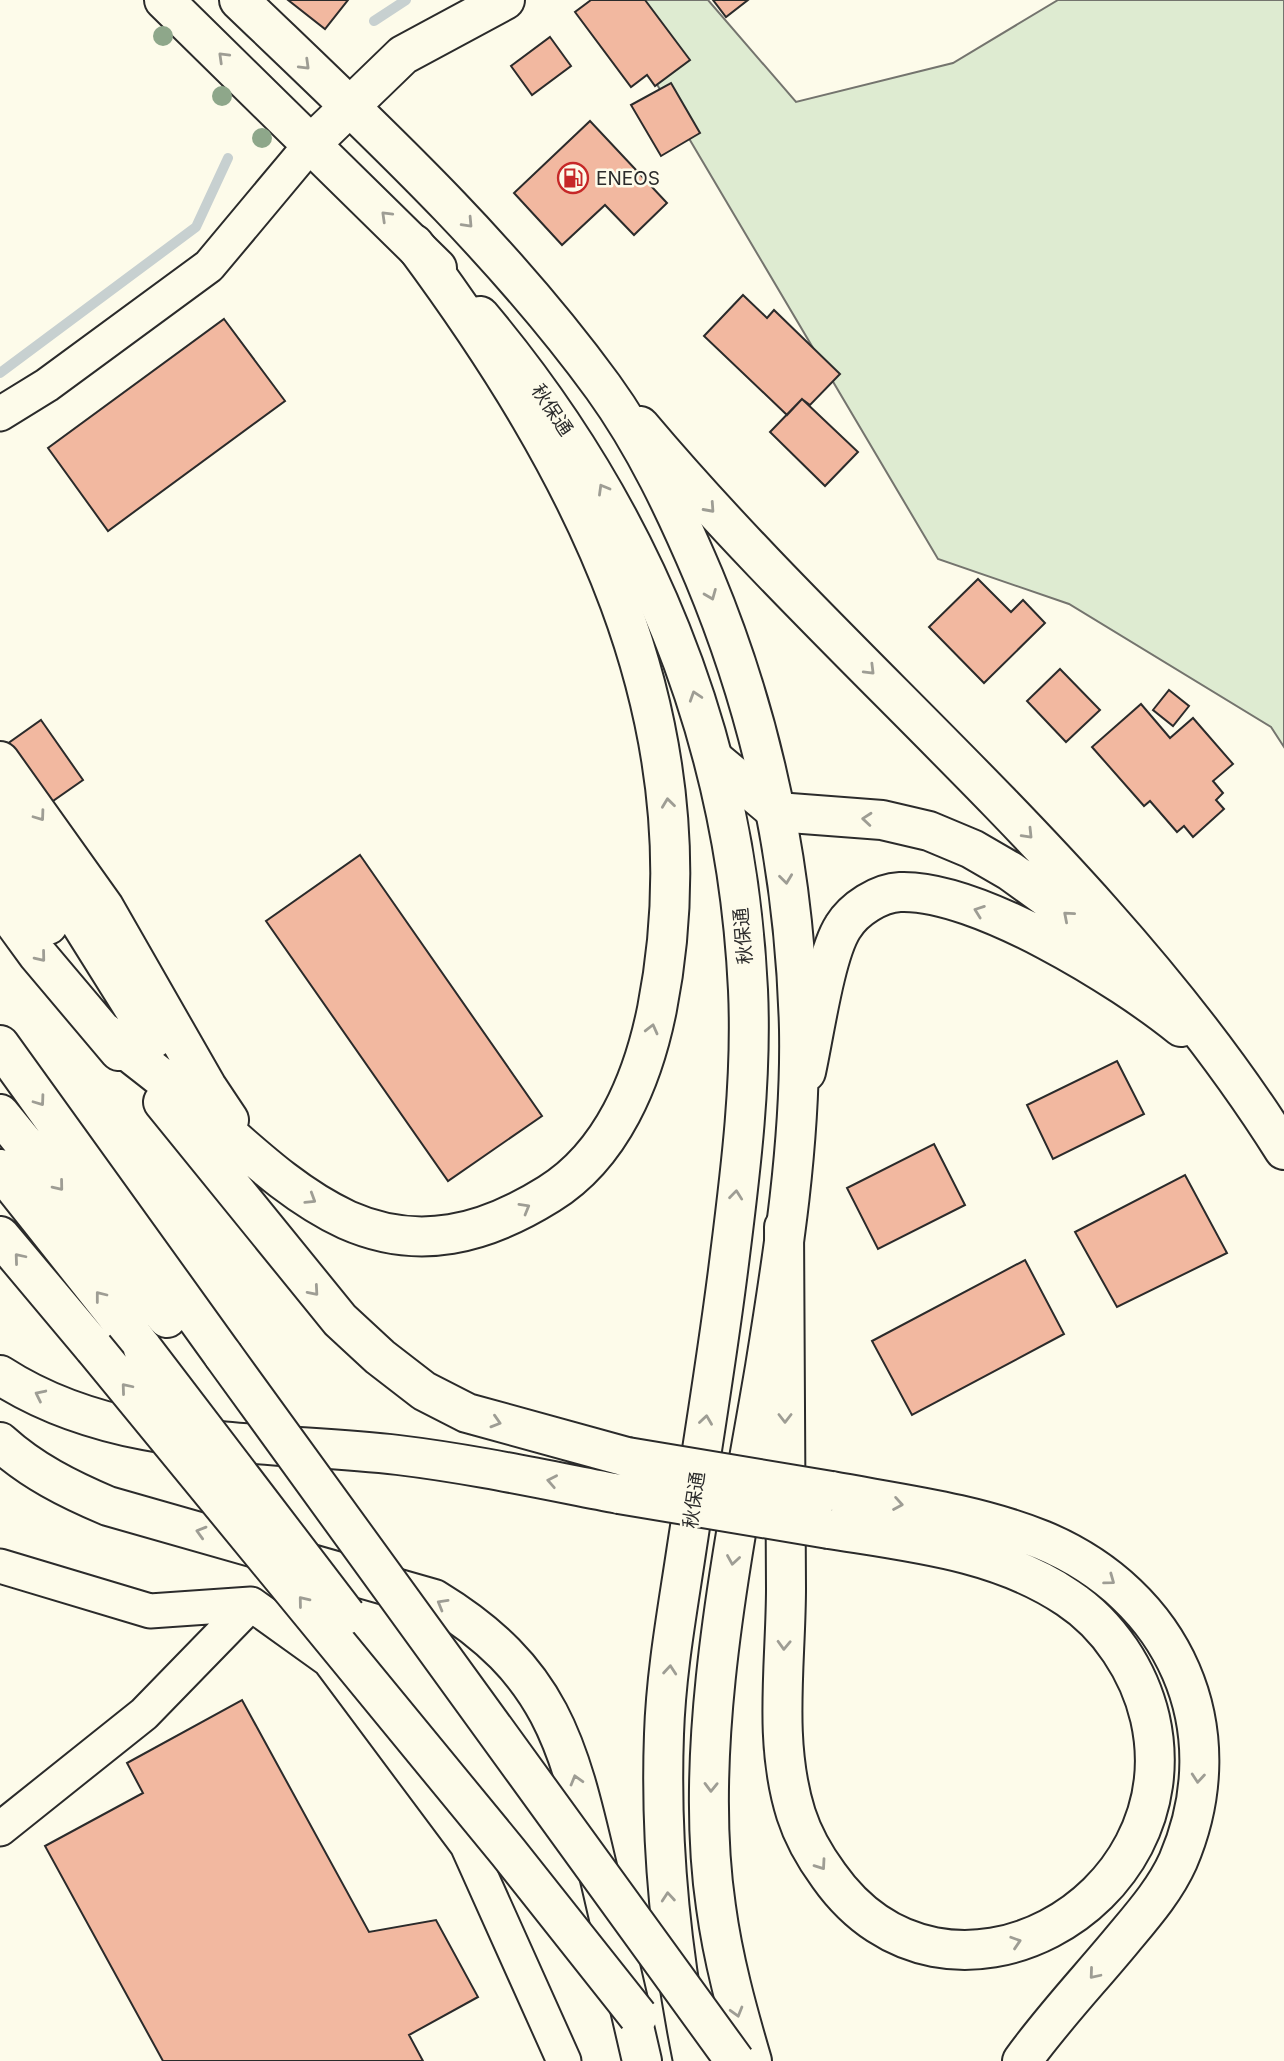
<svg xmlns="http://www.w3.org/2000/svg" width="1284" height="2061" viewBox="0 0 1284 2061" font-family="Inter,'Noto Sans JP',sans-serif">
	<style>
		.green { fill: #deebd1; stroke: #74746e; stroke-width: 2 }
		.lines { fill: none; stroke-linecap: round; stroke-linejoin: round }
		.stream { stroke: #c7d0d0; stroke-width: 10 }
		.building { fill: #f2b8a0; stroke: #2b2b2b; stroke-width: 2 }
		.minor-casing { stroke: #2b2b2b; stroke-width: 37 }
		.tertiary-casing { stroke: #2b2b2b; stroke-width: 42 }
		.trunk-casing { stroke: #2b2b2b; stroke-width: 42 }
		.motorway-casing { stroke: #2b2b2b; stroke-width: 42 }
		.minor { stroke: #fdfbea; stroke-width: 33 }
		.tertiary { stroke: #fdfbea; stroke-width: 38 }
		.trunk { stroke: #fdfbea; stroke-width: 38 }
		.motorway { stroke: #fdfbea; stroke-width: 38 }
		.motorway-bridge-casing { stroke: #2b2b2b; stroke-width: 42; stroke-linecap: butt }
		.motorway-bridge { stroke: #fdfbea; stroke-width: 38 }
		.tree { fill: #8ea78a }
		.oneway { stroke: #9e9d94 }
		.labels { text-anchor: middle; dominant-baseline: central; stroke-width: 5; stroke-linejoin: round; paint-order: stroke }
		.poi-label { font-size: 19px; fill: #2b2b2b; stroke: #fdfbea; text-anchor: start }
		.street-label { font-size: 19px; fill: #2b2b2b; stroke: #fdfbea }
	</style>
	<rect width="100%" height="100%" fill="#fdfbea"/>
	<path class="green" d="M607,0h101l88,102 157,-39 105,-63h226v747l-13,-20 -202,-123 -131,-45z"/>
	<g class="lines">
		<path class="stream" d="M374,21l32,-21
			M0,373l196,-146 32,-69"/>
	</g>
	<path class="building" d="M288,0h60l-23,29z
		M591,0h54l45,60 -35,26 -8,-11 -16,12 -56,-75z
		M713,0h35l-22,17z
		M550,37l21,29 -39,29 -21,-29z
		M671,83l29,50 -39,23 -30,-51z
		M590,121l77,82 -33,32 -29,-30 -43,40 -48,-52z
		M743,295l24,23 7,-8 66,64 -30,31 -8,-6 -15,16 -83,-79z
		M224,319l61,82 -177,130 -60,-83z
		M802,399l56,53 -33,34 -55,-54z
		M978,579l33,33 12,-12 22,23 -61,60 -55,-56z
		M1060,669l40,41 -34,32 -39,-41z
		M1169,690l20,16 -16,20 -20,-16z
		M1141,704l29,34 23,-20 40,46 -20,17 10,12 -7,7 8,9 -31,28 -9,-11 -7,6 -27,-31 -6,5 -52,-59z
		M41,720l42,60 -83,58v-89z
		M360,855l182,261 -94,65 -182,-260z
		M1117,1061l27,53 -91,45 -26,-54z
		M934,1144l31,61 -87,44 -31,-61z
		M1185,1175l42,78 -110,54 -42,-75z
		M1025,1260l39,74 -152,81 -40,-74z
		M242,1700l127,232 67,-12 42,77 -69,38 14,26h-260l-118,-215 98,-53 -16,-30z"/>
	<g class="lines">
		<g class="minor-casing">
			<path id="minor" d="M0,414l47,-29 162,-119 102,-122
				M0,1566l150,45 101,-7 78,56 138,185 97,216
				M0,1829l144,-115 107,-110"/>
		</g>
		<g class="tertiary-casing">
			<path id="tertiary" d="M311,144l92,-89 102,-55
				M640,426c208,247 471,449 644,724
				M716,761l61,51 105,8 47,11 43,18 38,22 43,31 55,48
				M806,1072c8,-36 19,-117 37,-145 11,-18 36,-34 57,-35 77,-3 222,87 281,135"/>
		</g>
		<g class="trunk-casing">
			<path id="trunk" d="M164,0l273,268
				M239,0c128,123 259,243 364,387 42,58 73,124 101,190 60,144 91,296 95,452 2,112 -16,227 -34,338 -28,167 -74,371 -49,540 7,52 21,103 36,154
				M480,316c163,194 256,420 268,674 4,88 -7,178 -18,265 -12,99 -29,199 -44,298 -9,60 -20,120 -22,181 -4,110 7,219 29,327"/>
		</g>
		<g class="motorway-casing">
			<path id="motorway" d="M0,761l104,146 103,180 22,33
				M0,811l81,113 72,115
				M0,858l48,67
				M0,903l38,52 81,96
				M104,1032c30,25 62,48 92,74 48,41 93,87 151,114 72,32 138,14 202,-26 63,-39 94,-115 108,-185 57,-289 -76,-540 -243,-765
				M0,1045l223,310
				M163,1102l177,218 40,37 44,34 43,22 160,44
				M0,1114l167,204
				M0,1169l143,180
				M784,1227c1,120 2,240 2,361 0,75 -13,153 10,226 7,22 19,43 33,62 117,165 363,28 321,-158 -11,-47 -41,-93 -82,-120 -69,-47 -158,-56 -239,-69
				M0,1236l94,112
				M0,1375c117,76 266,65 398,80 75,9 148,25 221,39
				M0,1442c32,29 68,47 108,64l326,93c120,73 135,148 165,276 14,62 29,124 43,186
				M831,1491c70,13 144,22 211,49 132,55 193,188 136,321 -13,29 -35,54 -55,78 -33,40 -70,79 -101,122"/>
		</g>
		<use href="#minor" class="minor"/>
		<use href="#tertiary" class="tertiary"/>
		<use href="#trunk" class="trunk"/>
		<use href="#motorway" class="motorway"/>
		<g class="motorway-bridge-casing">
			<path id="motorway-bridge" d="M94,1348l414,504 130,164
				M143,1349l203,266
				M223,1355l512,706
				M627,1457l204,34
				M619,1494l210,35"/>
		</g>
		<use href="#motorway-bridge" class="motorway-bridge"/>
	</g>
	<g class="tree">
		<circle cx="163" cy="36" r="10"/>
		<circle cx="222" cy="96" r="10"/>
		<circle cx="262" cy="138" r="10"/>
	</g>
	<defs><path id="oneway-chevron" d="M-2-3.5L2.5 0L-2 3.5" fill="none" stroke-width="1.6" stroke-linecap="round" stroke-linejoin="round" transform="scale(1.75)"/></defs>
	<g class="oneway">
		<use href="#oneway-chevron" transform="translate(223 57) rotate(-136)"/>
		<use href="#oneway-chevron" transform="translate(305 65) rotate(44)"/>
		<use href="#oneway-chevron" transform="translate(386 216) rotate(-136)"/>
		<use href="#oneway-chevron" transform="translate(468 223) rotate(47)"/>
		<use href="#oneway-chevron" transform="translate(603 489) rotate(-120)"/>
		<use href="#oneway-chevron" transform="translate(710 508) rotate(48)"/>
		<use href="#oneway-chevron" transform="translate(711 595) rotate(68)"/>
		<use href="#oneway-chevron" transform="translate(870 670) rotate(45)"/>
		<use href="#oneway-chevron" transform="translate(695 696) rotate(-108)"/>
		<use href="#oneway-chevron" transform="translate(668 803) rotate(-97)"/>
		<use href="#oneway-chevron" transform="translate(40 816) rotate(54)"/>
		<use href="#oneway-chevron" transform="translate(867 819) rotate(-175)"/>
		<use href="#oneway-chevron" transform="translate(1028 834) rotate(46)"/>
		<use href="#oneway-chevron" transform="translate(786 879) rotate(83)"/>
		<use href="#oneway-chevron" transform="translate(979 911) rotate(-160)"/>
		<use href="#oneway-chevron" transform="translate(1068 916) rotate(-139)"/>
		<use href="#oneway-chevron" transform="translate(41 957) rotate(51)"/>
		<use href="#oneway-chevron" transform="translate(652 1029) rotate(-76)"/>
		<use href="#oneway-chevron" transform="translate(40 1101) rotate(54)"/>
		<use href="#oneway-chevron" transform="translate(59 1186) rotate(51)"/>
		<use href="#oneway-chevron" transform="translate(736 1195) rotate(-84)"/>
		<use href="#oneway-chevron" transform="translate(311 1199) rotate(32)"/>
		<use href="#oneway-chevron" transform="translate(525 1208) rotate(-30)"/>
		<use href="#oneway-chevron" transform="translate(19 1258) rotate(-130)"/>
		<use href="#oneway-chevron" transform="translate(314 1291) rotate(49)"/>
		<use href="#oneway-chevron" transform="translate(100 1296) rotate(-128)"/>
		<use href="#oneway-chevron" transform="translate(126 1388) rotate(-130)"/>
		<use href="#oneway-chevron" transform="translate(40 1395) rotate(-154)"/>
		<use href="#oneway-chevron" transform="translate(785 1418) rotate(90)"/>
		<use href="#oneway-chevron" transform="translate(706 1420) rotate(-82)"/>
		<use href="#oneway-chevron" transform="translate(496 1422) rotate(17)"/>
		<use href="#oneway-chevron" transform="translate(552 1481) rotate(-169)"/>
		<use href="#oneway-chevron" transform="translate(898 1504) rotate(10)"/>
		<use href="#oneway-chevron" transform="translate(201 1532) rotate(-164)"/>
		<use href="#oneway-chevron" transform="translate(733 1560) rotate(99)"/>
		<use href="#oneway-chevron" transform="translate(1110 1580) rotate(36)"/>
		<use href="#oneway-chevron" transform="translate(303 1601) rotate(-129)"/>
		<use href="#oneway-chevron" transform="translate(442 1604) rotate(-150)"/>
		<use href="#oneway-chevron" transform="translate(784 1645) rotate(92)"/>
		<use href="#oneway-chevron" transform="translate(670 1670) rotate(-85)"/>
		<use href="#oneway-chevron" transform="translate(1198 1778) rotate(95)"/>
		<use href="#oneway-chevron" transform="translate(576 1780) rotate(-106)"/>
		<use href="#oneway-chevron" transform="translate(711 1787) rotate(91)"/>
		<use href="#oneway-chevron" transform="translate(821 1865) rotate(55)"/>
		<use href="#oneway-chevron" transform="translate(668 1897) rotate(-95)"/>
		<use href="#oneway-chevron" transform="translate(1016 1942) rotate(-18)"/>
		<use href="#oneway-chevron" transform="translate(1094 1974) rotate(130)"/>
		<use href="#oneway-chevron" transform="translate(737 2012) rotate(74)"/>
	</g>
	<defs>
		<g id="fuel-ring" transform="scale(1.575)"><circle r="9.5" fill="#fdfbea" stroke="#c62828" stroke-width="1.5"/><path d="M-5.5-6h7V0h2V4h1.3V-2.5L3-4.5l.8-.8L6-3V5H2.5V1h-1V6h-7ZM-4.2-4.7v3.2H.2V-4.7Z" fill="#c62828"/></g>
	</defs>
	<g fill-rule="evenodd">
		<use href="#fuel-ring" x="573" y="178"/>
	</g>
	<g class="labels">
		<g class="poi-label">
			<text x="596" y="178">ENEOS</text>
		</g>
		<g class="street-label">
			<text transform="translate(552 410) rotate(56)">秋保通</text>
			<text transform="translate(743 936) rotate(-95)">秋保通</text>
			<text transform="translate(694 1500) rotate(-82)">秋保通</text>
		</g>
	</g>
</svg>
